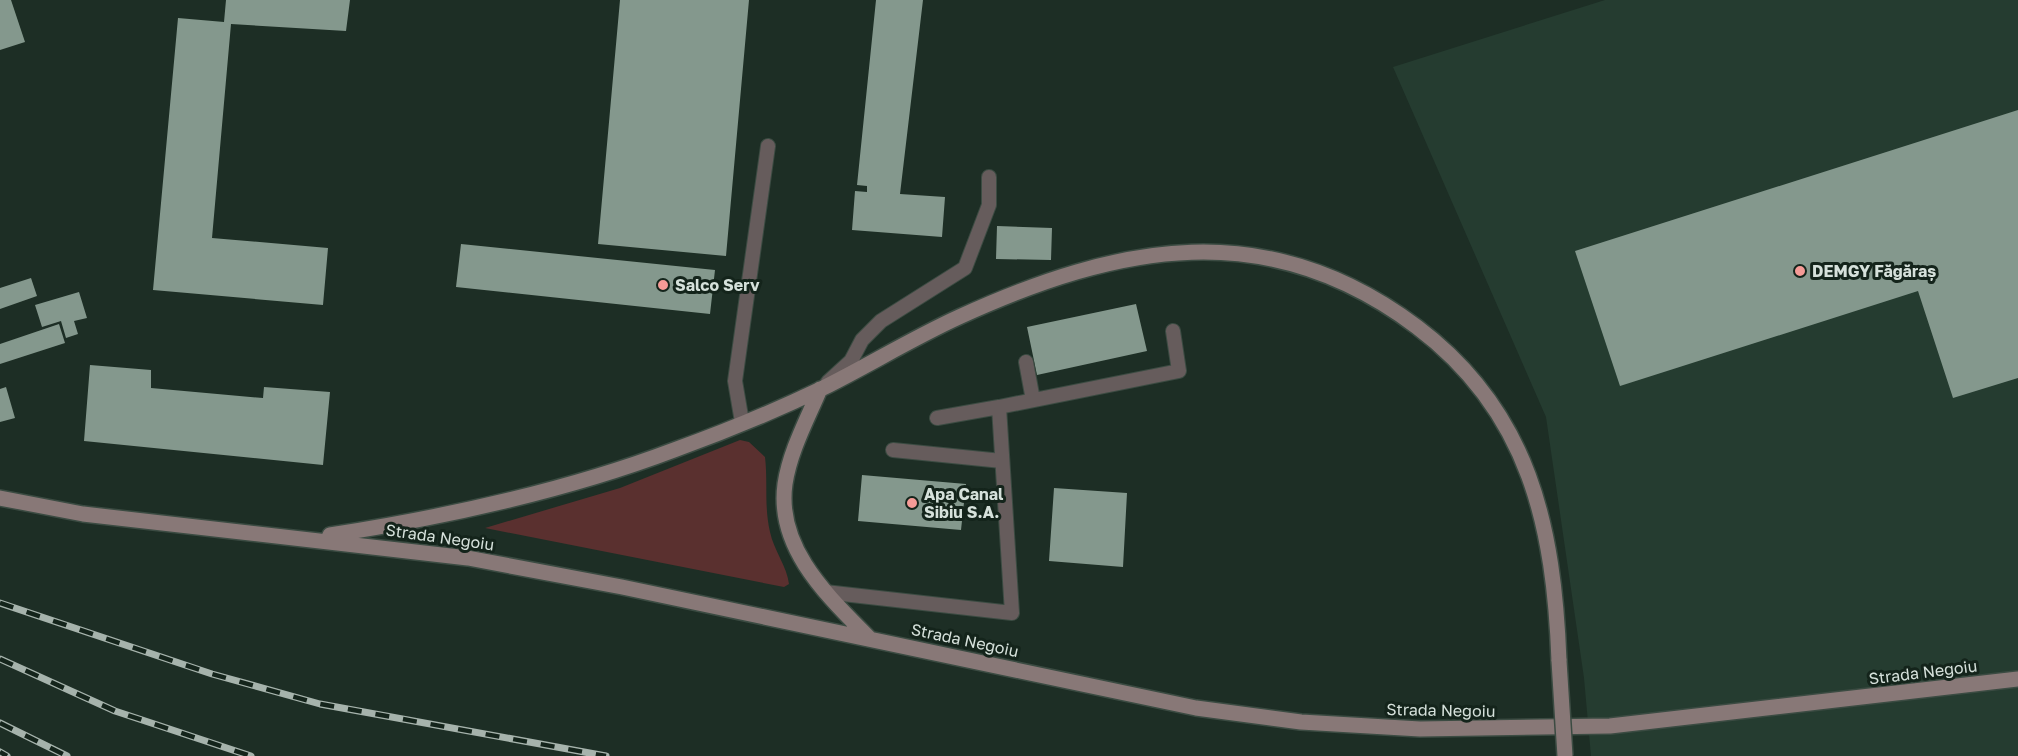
<svg xmlns="http://www.w3.org/2000/svg" width="2018" height="756" viewBox="0 0 2018 756" font-family="'Golos Text',sans-serif">
	<style>
		.built { fill: #253c30 }
		.green { fill: #5a302f }
		.building { fill: #84988d }
		.lines { fill: none; stroke-linecap: round; stroke-linejoin: round }
		.service-casing { stroke: #3b4b42; stroke-width: 16 }
		.secondary-casing { stroke: #3b4b42; stroke-width: 18 }
		.service { stroke: #665c5c; stroke-width: 14 }
		.secondary { stroke: #887877; stroke-width: 15 }
		.rail-casing { stroke: #a6b3ac; stroke-width: 7 }
		.rail { stroke: #14241b; stroke-width: 4.5; stroke-dasharray: 14; stroke-linecap: butt }
		.secondary-bridge-casing { stroke: #3b4b42; stroke-width: 18; stroke-linecap: butt }
		.secondary-bridge { stroke: #887877; stroke-width: 15 }
		.poi-dot { fill: #f59b97; stroke: #14241b; stroke-width: 2 }
		.labels { text-anchor: middle; dominant-baseline: central; stroke-width: 6; stroke-linejoin: round; paint-order: stroke }
		.poi-label { font-size: 16px; font-weight: bold; fill: #d6e1db; stroke: #14241b; text-anchor: start }
		.street-label { font-size: 16px; fill: #d6e1db; stroke: #14241b }
	</style>
	<rect width="100%" height="100%" fill="#1d2e25"/>
	<path class="built" d="M1605,0h413v756h-427l-7,-78 -38,-261 -153,-350z"/>
	<path class="green" d="M740,440l9,2 16,15c3,26 -1,49 5,75 4,19 17,34 19,52l-5,3 -299,-59 135,-40z"/>
	<path class="building" d="M0,0h11l14,42 -25,8z
		M226,0h124l-4,31 -115,-7 -19,214 116,10 -5,57 -170,-15 25,-272 46,4z
		M620,0h129l-23,256 -128,-12z
		M876,0h47l-23,194 45,3 -3,40 -90,-7 3,-39 12,1v-6l-10,-1z
		M2018,110v268l-65,20 -35,-107 -298,95 -45,-135z
		M997,226l55,2 -1,32 -55,-1z
		M461,244l254,26 -5,44 -254,-27z
		M31,278l6,18 -37,13v-21z
		M79,292l8,26 -13,3 4,13 -12,4 -5,-17 -19,6 -7,-22z
		M1136,304l11,47 -110,24 -10,-48z
		M59,324l6,19 -65,21v-20z
		M90,365l61,5v18l112,10 1,-11 66,5 -7,73 -239,-24z
		M6,387l9,31 -15,4v-33z
		M862,475l104,9 -5,46 -103,-9z
		M1054,488l73,5 -4,74 -74,-6z"/>
	<g class="lines">
		<g class="service-casing">
			<path id="service" d="M1026,362l7,38
				M828,382l23,-21 11,-21 19,-19 84,-53 24,-63v-28
				M937,418l62,-11
				M742,422l-7,-41 33,-235
				M893,450l109,11
				M825,592l187,21 -13,-206 180,-36 -6,-40"/>
		</g>
		<g class="secondary-casing">
			<path id="secondary" d="M820,389c-13,31 -30,62 -35,95 -9,65 44,113 85,155
				M0,498l83,16 385,44 154,29 574,121 105,14 119,7 190,-3 408,-47
				M330,535c116,-18 233,-43 344,-85 50,-18 101,-39 149,-62 46,-23 90,-50 136,-71 160,-73 308,-103 458,10 113,85 137,200 142,334"/>
		</g>
		<use href="#service" class="service"/>
		<use href="#secondary" class="secondary"/>
		<g class="rail-casing">
			<path id="rail" d="M0,603l212,71 108,30 286,52
				M0,659l115,52 136,45
				M0,723l67,33
				M0,752l7,4"/>
		</g>
		<use href="#rail" class="rail"/>
		<g class="secondary-bridge-casing">
			<path id="secondary-bridge" d="M1559,661l6,95"/>
		</g>
		<use href="#secondary-bridge" class="secondary-bridge"/>
	</g>
	<g class="poi-dot">
		<circle cx="1800" cy="271" r="6"/>
		<circle cx="663" cy="285" r="6"/>
		<circle cx="912" cy="503" r="6"/>
	</g>
	<g class="labels">
		<g class="poi-label">
			<text x="1812" y="271">DEMGY Făgăraș</text>
			<text x="675" y="285">Salco Serv</text>
			<text x="924" y="494">Apa Canal<tspan x="924" dy="18">Sibiu S.A.</tspan></text>
		</g>
		<g class="street-label">
			<text transform="translate(440 537) rotate(8)">Strada Negoiu</text>
			<text transform="translate(965 640) rotate(12)">Strada Negoiu</text>
			<text transform="translate(1923 672) rotate(-7)">Strada Negoiu</text>
			<text transform="translate(1441 710) rotate(1)">Strada Negoiu</text>
		</g>
	</g>
</svg>
